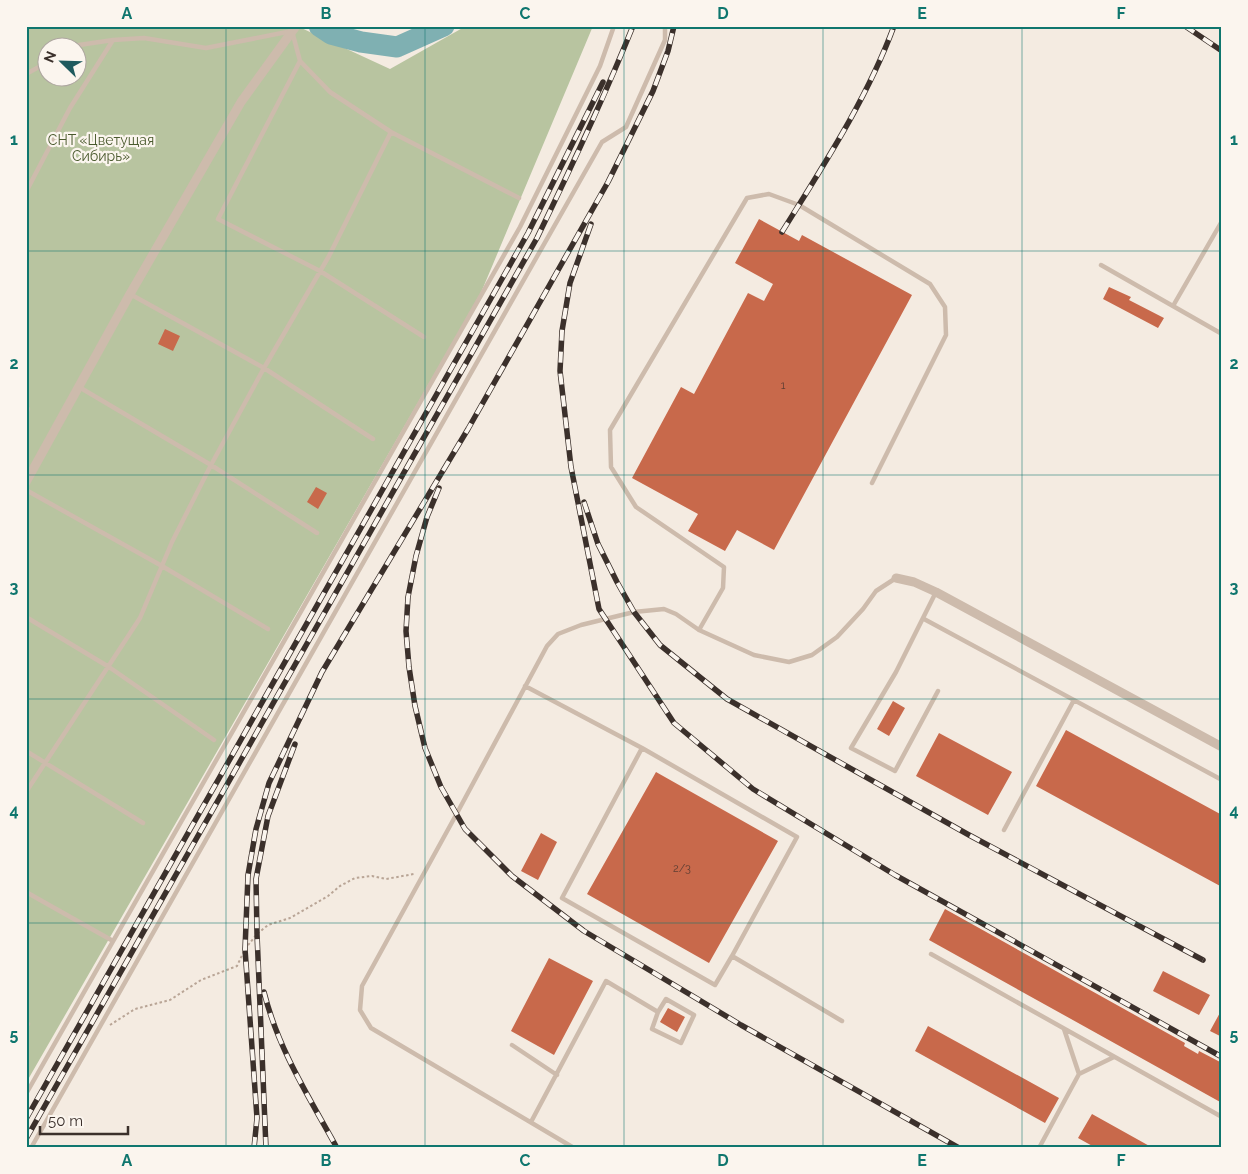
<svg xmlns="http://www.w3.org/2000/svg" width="1248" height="1174" viewBox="0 0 1248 1174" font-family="Raleway,sans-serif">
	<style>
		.green { fill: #b8c4a0; fill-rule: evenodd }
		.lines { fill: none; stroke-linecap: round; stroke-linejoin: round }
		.river { stroke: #7fb0b2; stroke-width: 21 }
		.building { fill: #c8694b }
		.path { stroke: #b9a596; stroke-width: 2; stroke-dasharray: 2.5 2.5; stroke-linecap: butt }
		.lane { stroke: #cdbbac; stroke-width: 4.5 }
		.street { stroke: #cdbbac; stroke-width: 9 }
		.rail-casing { stroke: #3b302b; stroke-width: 5.5 }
		.rail { stroke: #fbf5ee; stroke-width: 4; stroke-dasharray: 11; stroke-linecap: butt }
		.grid { fill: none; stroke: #0f766e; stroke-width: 1; stroke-opacity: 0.55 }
		.labels { text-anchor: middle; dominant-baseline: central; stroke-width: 4.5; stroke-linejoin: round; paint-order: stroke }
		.number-label { font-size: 11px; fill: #5e3e33 }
		.park-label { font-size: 14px; fill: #4a5a2e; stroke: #fbf5ee }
		.neatline { fill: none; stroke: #0f766e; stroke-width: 2 }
		.grid-label { font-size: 16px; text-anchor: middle; font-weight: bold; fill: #0f766e }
	</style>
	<rect width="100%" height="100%" fill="#f4ebe1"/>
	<path class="green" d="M26,26h271l93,43 76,-43h127l-113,269 -454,788zM48,48h30v30h-30z"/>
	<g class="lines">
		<path class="river" d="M319,26l12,8 30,8 36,5 47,-21"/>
	</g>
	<path class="building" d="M759,219l40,22 3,-6 110,60 -138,255 -37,-20 -12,21 -37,-20 10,-17 -66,-36 49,-91 13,7 54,-101 16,8 9,-17 -38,-21z
		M1109,287l22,10 -2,3 35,18 -6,10 -55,-29z
		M165,329l15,7 -7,15 -15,-7z
		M316,487l11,6 -9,16 -11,-7z
		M893,701l12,7 -16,28 -12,-7z
		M1066,730l156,85v72l-186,-101z
		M939,733l73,39 -24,43 -72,-39z
		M656,772l122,69 -69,122 -122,-69z
		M541,833l16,9 -19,38 -17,-9z
		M945,909l240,134 -1,3 14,8 1,-3 23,12v40l-293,-163z
		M549,958l44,23 -39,74 -43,-24z
		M1163,971l47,24 -11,20 -46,-24z
		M668,1008l17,9 -8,15 -17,-10z
		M1222,1009v28l-12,-6z
		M928,1026l131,72 -14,25 -130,-72z
		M1092,1114l61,34h-57l-18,-10z"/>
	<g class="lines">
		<path class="path" d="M110,1025l25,-16 35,-9 31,-20 36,-14 8,-17 12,-15 11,-9 22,-7 38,-22 12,-10 15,-8 17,-2 14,3 28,-5"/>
		<path class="lane" d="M74,48l5,-3 34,-5 31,-2 62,10 86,-17 8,30 30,31 61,40 128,66
			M300,61l-82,158 102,52 104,66
			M26,74l22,-12
			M26,192l44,-84 43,-68
			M1101,265l121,69
			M130,294l134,74 109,71
			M1173,306l49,-85
			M79,387l132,78 106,68
			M26,409h2l-2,4
			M26,490l136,76 106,63
			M936,592l-40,80 -45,76 44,23 43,-80
			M26,617l83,50 105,73
			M924,619l298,161
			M699,630l24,-42 1,-21 -88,-60 -25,-40 -1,-37 137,-232 22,-4 30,11 131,79 15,23 1,28 -74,148
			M525,686l117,62 -80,150 153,87 17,-29 110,65
			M642,748l155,89 -65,119
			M26,751l117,72
			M26,792l114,-174 32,-76 39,-77 53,-97 65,-112 62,-124
			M1004,830l70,-130
			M26,892l87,49
			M931,954l291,163
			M26,1023l2,1
			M1064,1029l15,45
			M512,1045l45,30
			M26,1094l494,-867 80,-161 14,-40
			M531,1122l75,-141 52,31 -6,17 29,14 13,-28 -28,-16 -8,13
			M31,1148l571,-1006 24,-15 39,-87v-14
			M574,1148l-203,-120 -11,-18 2,-24 94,-171 91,-169 11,-12 23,-9 53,-13 30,-3 12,5 23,16 55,25 35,7 23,-7 25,-18 26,-28 13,-18 20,-13
			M1039,1148l40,-74 35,-17"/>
		<path class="street" d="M26,482l104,-188 111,-192 55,-76
			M896,578l18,4 22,10 286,155"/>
		<g class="rail-casing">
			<path id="rail" d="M1185,26l37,25
				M591,224l-21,59 -8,48 -2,40 11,96 28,142 75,114 79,66 142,86 327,182
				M782,232c41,-66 85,-133 112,-206
				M439,488l-12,29 -11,39 -8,41 -2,34 3,36 6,39 10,42 16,39 24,42 47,47 72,55 157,94 218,123
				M584,502l14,42 19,38 17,30 26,33 67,54 242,136 234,125
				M264,992c14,57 45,105 73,156
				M26,1119l502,-886 75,-151
				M26,1139l511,-901c34,-70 67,-140 96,-212
				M254,1148l3,-30 -12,-169 3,-74 8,-46 13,-46 53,-111 146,-243 140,-247 45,-91 15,-40 6,-25
				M266,1148l-9,-214 -1,-55 12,-63 27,-72"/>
		</g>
		<use href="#rail" class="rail"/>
	</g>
	<path class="grid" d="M226,26v1122M425,26v1122M624,26v1122M823,26v1122M1022,26v1122M26,251h1196M26,475h1196M26,699h1196M26,923h1196"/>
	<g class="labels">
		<g class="number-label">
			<text x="783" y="385">1</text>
			<text x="682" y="868">2/3</text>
		</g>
		<g class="park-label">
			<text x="101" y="140">СНТ «Цветущая<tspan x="101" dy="16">Сибирь»</tspan></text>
		</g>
	</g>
	<rect width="1248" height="1174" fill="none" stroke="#fbf5ee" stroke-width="55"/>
	<g transform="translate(62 62) rotate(293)"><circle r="24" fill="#fbf5ee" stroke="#aea6a0"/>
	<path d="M0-4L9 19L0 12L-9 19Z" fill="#1f5a5e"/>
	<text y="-8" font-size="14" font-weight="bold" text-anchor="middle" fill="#3b302b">N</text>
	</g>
	<path d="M40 1126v8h88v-8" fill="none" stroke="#3b302b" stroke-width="2.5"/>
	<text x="48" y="1126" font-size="15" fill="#3b302b" stroke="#fbf5ee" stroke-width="4" paint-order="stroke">50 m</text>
	<rect x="28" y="28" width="1192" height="1118" class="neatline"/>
	<g class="grid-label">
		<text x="127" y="19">A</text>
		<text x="326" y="19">B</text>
		<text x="525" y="19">C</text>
		<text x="723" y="19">D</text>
		<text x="922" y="19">E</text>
		<text x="1121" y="19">F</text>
		<text x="14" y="145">1</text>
		<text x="1234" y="145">1</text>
		<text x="14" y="369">2</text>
		<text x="1234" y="369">2</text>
		<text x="14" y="593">3</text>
		<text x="1234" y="593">3</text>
		<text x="14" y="816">4</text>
		<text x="1234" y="816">4</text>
		<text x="14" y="1040">5</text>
		<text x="1234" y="1040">5</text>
		<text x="127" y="1166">A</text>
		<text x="326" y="1166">B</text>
		<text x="525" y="1166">C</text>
		<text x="723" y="1166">D</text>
		<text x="922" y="1166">E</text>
		<text x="1121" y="1166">F</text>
	</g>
</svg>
